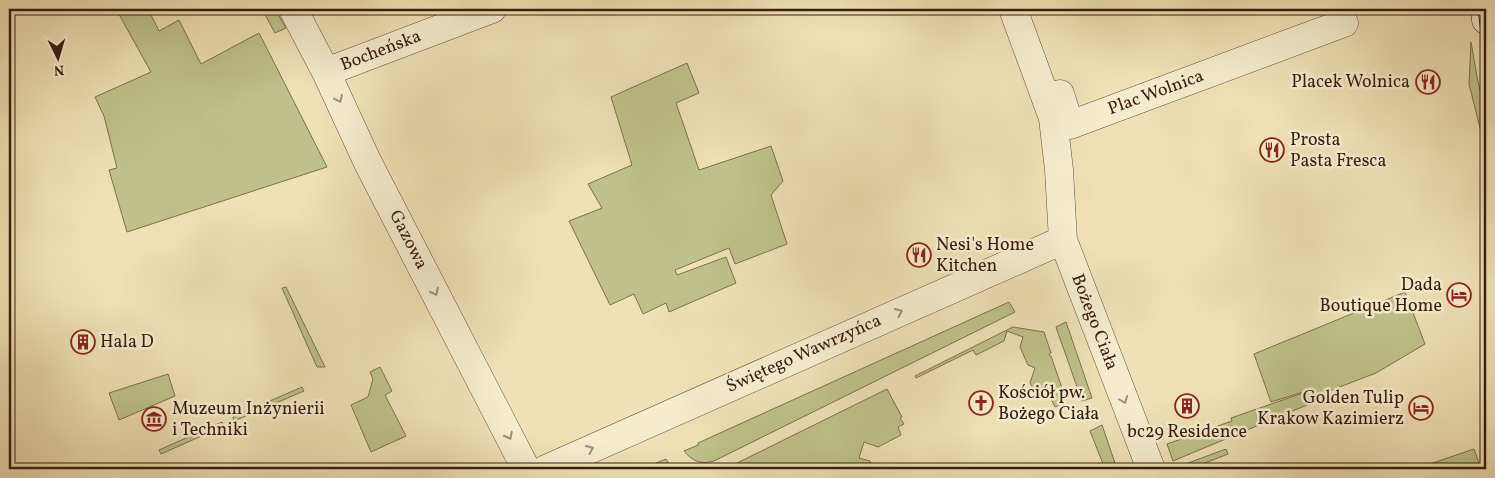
<svg xmlns="http://www.w3.org/2000/svg" width="1495" height="478" viewBox="0 0 1495 478" font-family="Vollkorn,serif">
	<style>
		.green { fill: #bec28a; stroke: #7c6f4e }
		.lines { fill: none; stroke-linecap: round; stroke-linejoin: round }
		.street-casing { stroke: #684d3b; stroke-width: 29 }
		.secondary-casing { stroke: #3b1c12; stroke-width: 29 }
		.street { stroke: #f5eccf; stroke-width: 28 }
		.secondary { stroke: #f5eccf; stroke-width: 28 }
		.tram { stroke: #3b1c12; stroke-width: 1 }
		.oneway { stroke: #a18e7a }
		.labels { text-anchor: middle; dominant-baseline: central; stroke-width: 5; stroke-linejoin: round; paint-order: stroke }
		.street-label { font-size: 18px; fill: #3b1c12; stroke: #f5eccf }
		.poi-label { font-size: 18px; fill: #3b1c12; stroke: #f5eccf; text-anchor: start }
	</style>
	<rect width="100%" height="100%" fill="#efe1b5"/>
	<filter id="stains"><feTurbulence type="fractalNoise" baseFrequency=".004" numOctaves="4"/><feColorMatrix values="0 0 0 0 .2 0 0 0 0 .09 0 0 0 0 .02 0 0 0 .5 -.17"/></filter>
	<radialGradient id="worn" r=".72"><stop offset=".6" stop-color="#630" stop-opacity="0"/><stop offset="1" stop-color="#630" stop-opacity=".3"/></radialGradient>
	<path class="green" d="M116,9h36l-3,2 10,20 20,-11 22,44 58,-31 68,134 -200,65 -18,-62 8,-2 -13,-52 -9,-19 56,-25z
		M262,9h13l11,19 -11,5z
		M1471,42l7,40 8,33v8l-5,9 -12,-48z
		M687,63l12,30 -23,10 23,67 72,-24 12,35 -12,14 16,49 -52,20 -6,-16 -54,22 2,5 49,-18 10,26 -67,29 -3,-9 -23,11 -9,-20 -24,11 -41,-84 33,-13 -14,-24 44,-19 -21,-68z
		M286,287l39,80h-8l-35,-79z
		M1405,292l20,52 -49,29 -70,27 -3,-8 -32,10 -17,-48z
		M1009,302l6,10 -301,149c-13,4 -22,0 -30,-10l14,-6v-2z
		M1066,322l26,76 -10,3 -26,-74z
		M1013,327l31,5 7,21 -2,1 1,2h1l14,41 -3,1 2,5 -9,4 -7,-14 -10,5 -8,-15 5,-15 -7,-3 -8,-18 3,-10 -16,-6 -3,10 -28,14 -3,-5 -57,28 -1,-2z
		M380,367l12,24 -7,4 21,41 -35,16 -20,-47 17,-8 5,-18 -3,-7z
		M168,374l7,22 -56,24 -10,-27z
		M302,387l2,4 -70,30 -1,-4z
		M887,389l15,28 -2,1 4,6 -6,3 3,8 -23,12 -14,-5 -5,16 11,3 4,8h-149z
		M1303,393l4,12 -134,56 -6,-17 65,-23 -1,-3z
		M222,422l2,4 -63,28 -2,-4z
		M1102,425l15,44h-12l-15,-38z
		M1226,449l2,5 -38,15h-18z
		M1474,449l7,20h-66z
		M666,459l6,10h-13l-3,-6z"/>
	<g class="lines">
		<g class="street-casing">
			<path id="street" d="M293,9l33,63 42,91 158,306
				M1013,9l40,109 6,52 4,70 88,229
				M326,72l166,-63
				M1060,94l10,31 274,-102 -5,-14
				M546,469l517,-229"/>
		</g>
		<g class="secondary-casing">
			<path id="secondary" d="M1485,9l1,11"/>
		</g>
		<use href="#street" class="street"/>
		<use href="#secondary" class="secondary"/>
		<path class="tram" d="M1478,9l8,63"/>
	</g>
	<defs><path id="oneway-chevron" d="M-2-3.5L2.5 0L-2 3.5" fill="none" stroke-width="1.6" stroke-linecap="round" stroke-linejoin="round" transform="scale(1.25)"/></defs>
	<g class="oneway">
		<use href="#oneway-chevron" transform="translate(339 99) rotate(64)"/>
		<use href="#oneway-chevron" transform="translate(435 292) rotate(63)"/>
		<use href="#oneway-chevron" transform="translate(899 312) rotate(-24)"/>
		<use href="#oneway-chevron" transform="translate(1124 400) rotate(69)"/>
		<use href="#oneway-chevron" transform="translate(509 436) rotate(63)"/>
		<use href="#oneway-chevron" transform="translate(590 449) rotate(-24)"/>
	</g>
	<defs>
		<g id="restaurant-ring" transform="scale(1.25)"><circle r="9.5" fill="#f5eccf" stroke="#8f2418" stroke-width="1.5"/><path d="M-5-6h1v4h1v-4h1v4h1v-4h1v5L-1.5 .5V6h-2V.5L-5-1ZM5-6V6H3V1.5H1.5Q1.5-4 5-6Z" fill="#8f2418"/></g>
		<g id="hotel-ring" transform="scale(1.25)"><circle r="9.5" fill="#f5eccf" stroke="#8f2418" stroke-width="1.5"/><path d="M-6-4.5h1.5V1H6V5H4.5V3h-9V5H-6ZM-4 0a1.8 1.8 0 1 1 3.6 0ZM.5 0V-2.5h3Q6-2.5 6 0Z" fill="#8f2418"/></g>
		<g id="building-ring" transform="scale(1.25)"><circle r="9.5" fill="#f5eccf" stroke="#8f2418" stroke-width="1.5"/><path d="M-4-6H4V6H1V3H-1V6H-4ZM-2.5-4.3h1.7v1.8h-1.7ZM.8-4.3h1.7v1.8H.8ZM-2.5-1h1.7V.8h-1.7ZM.8-1h1.7V.8H.8Z" fill="#8f2418"/></g>
		<g id="church-ring" transform="scale(1.25)"><circle r="9.5" fill="#f5eccf" stroke="#8f2418" stroke-width="1.5"/><path d="M-1.2-6h2.4v3.5h3.3v2.4h-3.3V6h-2.4V-.1h-3.3v-2.4h3.3Z" fill="#8f2418"/></g>
		<g id="museum-ring" transform="scale(1.25)"><circle r="9.5" fill="#f5eccf" stroke="#8f2418" stroke-width="1.5"/><path d="M0-6L6-3V-2H-6V-3ZM-5-1h2V3h-2ZM-1-1h2V3h-2ZM3-1h2V3H3ZM-6 4H6V6H-6Z" fill="#8f2418"/></g>
	</defs>
	<g fill-rule="evenodd">
		<use href="#restaurant-ring" x="1428" y="82"/>
		<use href="#restaurant-ring" x="1272" y="150"/>
		<use href="#restaurant-ring" x="919" y="255"/>
		<use href="#hotel-ring" x="1459" y="295"/>
		<use href="#building-ring" x="83" y="342"/>
		<use href="#church-ring" x="981" y="403"/>
		<use href="#building-ring" x="1187" y="406"/>
		<use href="#hotel-ring" x="1421" y="408"/>
		<use href="#museum-ring" x="154" y="419"/>
	</g>
	<g class="labels">
		<g class="street-label">
			<text transform="translate(381 51) rotate(-21)">Bocheńska</text>
			<text transform="translate(1156 93) rotate(-20)">Plac Wolnica</text>
			<text transform="translate(408 240) rotate(63)">Gazowa</text>
			<text transform="translate(1094 322) rotate(69)">Bożego Ciała</text>
			<text transform="translate(804 354) rotate(-24)">Świętego Wawrzyńca</text>
		</g>
		<g class="poi-label">
			<text x="1410" y="82" text-anchor="end">Placek Wolnica</text>
			<text x="1290" y="140">Prosta<tspan x="1290" dy="21">Pasta Fresca</tspan></text>
			<text x="936" y="245">Nesi's Home<tspan x="936" dy="21">Kitchen</tspan></text>
			<text x="1442" y="285" text-anchor="end">Dada<tspan x="1442" dy="21">Boutique Home</tspan></text>
			<text x="100" y="342">Hala D</text>
			<text x="998" y="393">Kościół pw.<tspan x="998" dy="21">Bożego Ciała</tspan></text>
			<text x="1404" y="398" text-anchor="end">Golden Tulip<tspan x="1404" dy="21">Krakow Kazimierz</tspan></text>
			<text x="172" y="409">Muzeum Inżynierii<tspan x="172" dy="21">i Techniki</tspan></text>
			<text x="1187" y="432" text-anchor="middle">bc29 Residence</text>
		</g>
	</g>
	<rect width="1495" height="478" fill="none" stroke="#efe1b5" stroke-width="30"/>
	<rect x="10" y="10" width="1475" height="458" fill="none" stroke="#3b1c12" stroke-width="2.5"/>
	<rect x="15" y="15" width="1465" height="448" fill="none" stroke="#3b1c12"/>
	<g transform="translate(58 58) rotate(175)" stroke="#f5eccf" stroke-width="4" paint-order="stroke">
	<path d="M0-4L9 19L0 12L-9 19Z" fill="#3b1c12"/>
	<text y="-8" font-size="14" font-weight="bold" text-anchor="middle" fill="#3b1c12">N</text>
	</g>
	<rect width="100%" height="100%" filter="url(#stains)"/>
	<rect width="100%" height="100%" fill="url(#worn)"/>
</svg>
